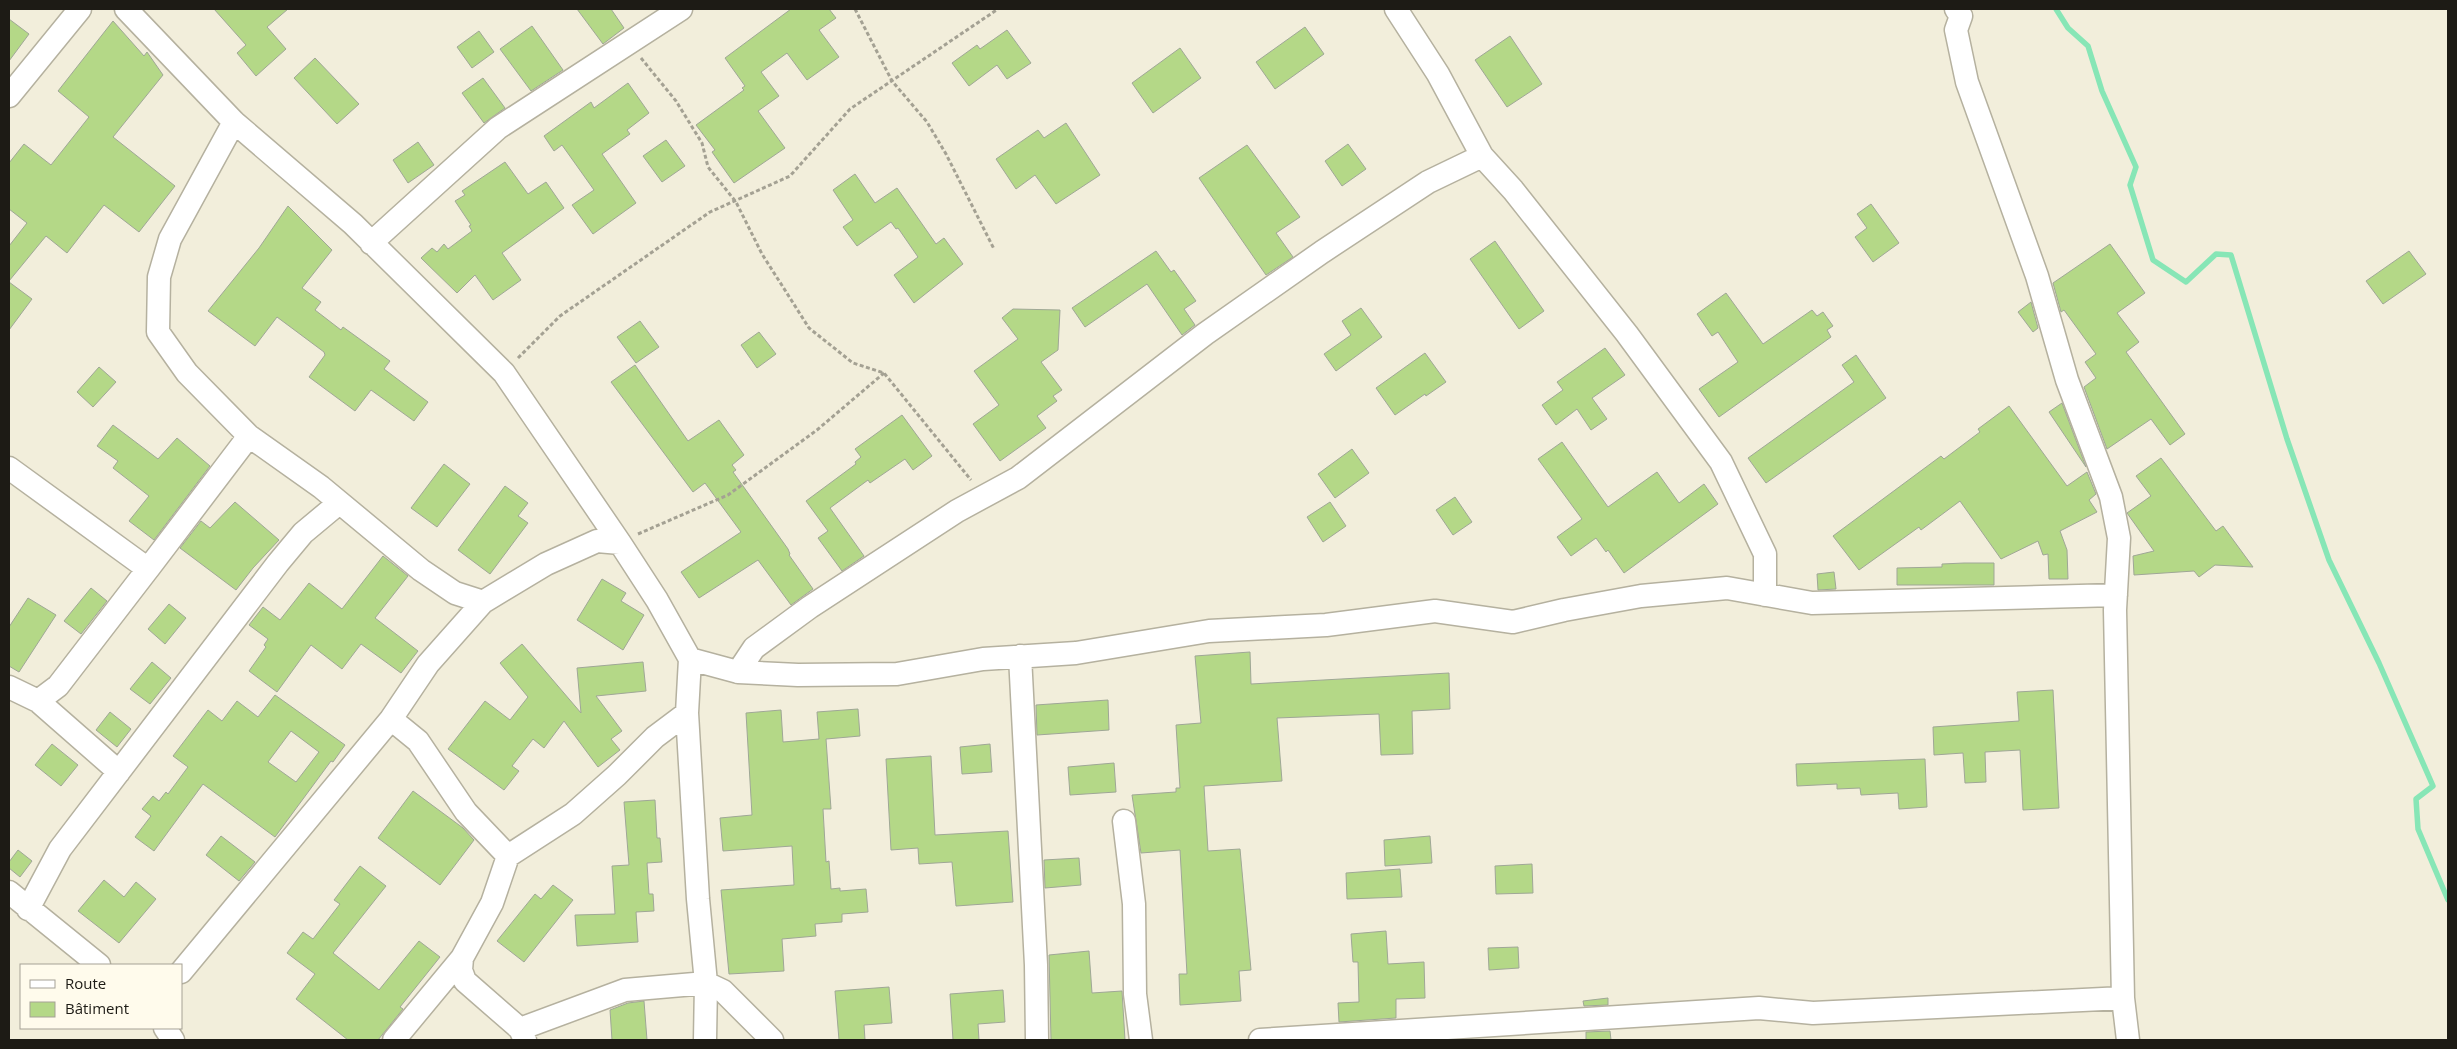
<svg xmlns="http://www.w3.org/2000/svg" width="2457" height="1049" viewBox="0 0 2457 1049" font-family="'Open Sans',sans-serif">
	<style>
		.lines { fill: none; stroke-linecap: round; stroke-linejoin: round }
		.stream { stroke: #87e6b6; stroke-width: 5.5 }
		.building { fill: #b4d887; stroke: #9fa796; fill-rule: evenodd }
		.minor-casing { stroke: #b5b19f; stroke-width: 25 }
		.path { stroke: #a4a193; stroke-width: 3; stroke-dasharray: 4 2.5; stroke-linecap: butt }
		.minor { stroke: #fff; stroke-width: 22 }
	</style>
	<rect width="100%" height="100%" fill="#f2eedb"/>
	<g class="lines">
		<path class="stream" d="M2056,9l12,19 20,18 14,45 34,76 -6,18 23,75 33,22 30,-28 15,1 56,184 42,121 50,103 54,123 -17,13 2,30 30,71"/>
	</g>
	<path class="building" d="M214,9h74l-21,18 19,22 -30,27 -19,-23 9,-8z
		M577,9h34l13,19 -21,16z
		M791,9h38l7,9 -17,12 20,27 -32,23 -20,-27 -26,19 18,24 -21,15 27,37 -51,35 -22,-31 3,-2 -19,-25 48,-35 -2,-2 3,-2 -20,-28z
		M9,19l20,15 -20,27z
		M113,21l31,35 3,-4 16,23 -50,62 62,49 -36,46 -35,-27 -37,48 -21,-17 -37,45v-35l18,-23 -18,-14v-46l15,-19 27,21 38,-48 -31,-26z
		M532,26l31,44 -32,21 -31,-42z
		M1305,27l19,27 -49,35 -19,-27z
		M1007,30l24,33 -24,16 -10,-14 -28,21 -17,-23 25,-18 3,4z
		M479,31l15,21 -22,16 -15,-21z
		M1510,36l32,48 -35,23 -32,-47z
		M1180,48l21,30 -48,35 -21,-30z
		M315,58l44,46 -22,20 -43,-46z
		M483,78l22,30 -21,15 -22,-30z
		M628,83l21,30 -22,17 3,4 -28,20 34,49 -43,31 -21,-29 22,-15 -32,-45 -8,6 -10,-15 47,-34 3,6z
		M1066,123l34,52 -44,29 -21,-29 -19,14 -20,-30 42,-29 6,8z
		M666,140l19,26 -23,16 -19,-26z
		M418,142l16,23 -26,18 -15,-23z
		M1348,144l18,25 -24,17 -17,-25z
		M1247,145l53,72 -24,16 17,24 -27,18 -67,-97z
		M505,162l23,32 18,-12 18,26 -62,45 19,27 -28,20 -18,-25 -18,18 -36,-35 11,-10 5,4 7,-8 4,5 24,-18 -3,-5 2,-1 -16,-24 10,-6 -3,-4z
		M855,174l20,29 22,-15 39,56 8,-6 19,26 -49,39 -20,-28 24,-18 -20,-29 -2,1 -5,-7 -34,24 -14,-19 10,-7 -20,-30z
		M1871,204l28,39 -26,19 -18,-25 12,-9 -10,-14z
		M288,206l44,44 -30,38 19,14 -6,8 26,20 2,-3 47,34 -6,8 44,33 -14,19 -43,-31 -16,21 -46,-34 16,-22 -1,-3 -47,-35 -22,29 -47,-35 51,-63z
		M1495,241l49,70 -25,18 -49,-70z
		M2110,244l35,49 -28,20 22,29 -13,10 59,82 -15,11 -19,-26 -44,30 -23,-62 12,-9 -11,-16 11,-8 -32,-44 -3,2 -8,-29z
		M1156,251l15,21 3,-2 22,31 -12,8 11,16 -13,10 -35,-51 -62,43 -13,-19z
		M2409,251l17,23 -43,30 -17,-23z
		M9,282l23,17 -23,31z
		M1726,293l37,51 49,-34 5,6 6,-4 10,14 -6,4 4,7 -112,80 -20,-28 39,-27 -20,-30 -6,4 -15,-22z
		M2031,302l7,26 -5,4 -15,-20z
		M1361,308l21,29 -46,34 -12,-17 27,-19 -9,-14z
		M1013,309l47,1 -2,40 -17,12 21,28 -9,6 4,5 -20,15 9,12 -46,33 -27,-37 26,-19 -25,-34 44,-32 -16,-21z
		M640,321l19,26 -23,16 -19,-26z
		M759,332l17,22 -19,14 -16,-23z
		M1605,348l20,27 -33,23 15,21 -16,11 -14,-21 -21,16 -14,-20 21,-15 -6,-8z
		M1425,353l21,29 -20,14 -1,-2 -30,21 -19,-27z
		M1856,355l30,43 -120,85 -18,-25 106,-76 -12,-17z
		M635,365l53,76 31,-21 25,35 -12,10 4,5 -3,2 55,77 2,5 -1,1 24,34 -22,16 -33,-45 -59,38 -18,-26 60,-40 -36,-49 -12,9 -82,-110z
		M99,367l17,15 -23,25 -16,-15z
		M2062,403l24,64 -37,-55z
		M2009,406l58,80 20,-14 9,22 -7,6 8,12 -37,19 7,19 1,29h-19l-1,-25 -5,1 -5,-14 -37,18 -41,-58 -39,29 -2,-3 -60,43 -26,-34 108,-80 3,3 36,-27 -2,-3z
		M902,415l30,41 -19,14 -8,-11 -35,24 -2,-3 -38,28 34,48 -22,15 -24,-33 10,-7 -22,-30 50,-37 -1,-2 6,-5 -6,-8z
		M113,425l45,34 19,-21 33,28 -56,74 -25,-19 20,-25 -36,-28 5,-7 -21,-15z
		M1562,442l46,65 49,-35 22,31 25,-19 14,20 -94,69 -16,-23 -2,2 -10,-14 -25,18 -14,-19 25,-18 -44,-60z
		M1352,449l17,24 -34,25 -17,-24z
		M2161,458l55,73 7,-5 30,41 -38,-2 -16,12 -5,-6 -60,4 -1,-19 21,-5 -27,-38 24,-17 -15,-20z
		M444,464l26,20 -33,43 -26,-19z
		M505,486l23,17 -10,13 10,7 -38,51 -32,-24z
		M1455,497l17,25 -19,13 -17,-25z
		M235,502l44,38 -26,28 -17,22 -56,-42 21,-27 9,7z
		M1330,502l16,24 -23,16 -16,-25z
		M383,556l25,20 -33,42 43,33 -17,22 -40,-29 -19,25 -31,-24 -34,47 -28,-21 17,-24 -2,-2 4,-6 -19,-14 14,-18 17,13 29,-37 33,26z
		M1964,563h30v22h-97v-17l45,-1v-3z
		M1834,572l2,17 -18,1 -1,-16z
		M602,579l24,14 -5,8 23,14 -21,35 -46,-30z
		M91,588l16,13 -26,33 -17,-13z
		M28,598l28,17 -37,57 -10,-6v-39z
		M169,604l17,14 -21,26 -17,-15z
		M522,644l59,69 -4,-45 66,-6 3,29 -50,5 26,35 -11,8 9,11 -22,17 -34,-46 -20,27 -11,-9 -21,27 7,5 -15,19 -56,-41 37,-48 25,19 18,-23 -28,-34z
		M1250,652l1,32 198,-11 1,36 -38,2 1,43 -32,1 -2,-41 -102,4 5,63 -78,5 4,65 32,-2 11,121 -12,1 2,30 -61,4 -1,-31h8l-7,-124 -39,3 -9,-58 44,-3v-4h4l-4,-63 25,-2 -6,-67z
		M152,662l19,16 -21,26 -20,-15z
		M2053,690l6,118 -36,2 -3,-60 -35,2 1,30 -21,1 -2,-30 -29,2 -1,-28 86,-6 -2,-29z
		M275,695l70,50 -12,17 -2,-1 -56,76 -72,-53 -49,67 -19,-14 16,-21 -9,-7 11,-13 6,5 7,-9 2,2 20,-27 -15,-11 35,-46 14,11 15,-20 21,16zM291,731l28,21 -23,30 -28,-20z
		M1108,700l1,30 -72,5 -1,-30z
		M858,709l2,27 -34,3 5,70h-8l3,53 3,-1 2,28 9,-1v3l26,-2 2,23 -26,2v8l-27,2 1,12 -34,3 2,32 -55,3 -8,-84 73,-5 -2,-39 -69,5 -3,-33 32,-3 -6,-102 35,-3 2,32 36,-3 -2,-27z
		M110,712l21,17 -14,18 -21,-17z
		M52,744l26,21 -17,21 -26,-21z
		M990,744l2,28 -30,2 -2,-27z
		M931,756l4,79 73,-4 5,71 -57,4 -4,-44 -33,2 -1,-16 -27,2 -5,-91z
		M1925,759l2,48 -28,2 -1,-16 -37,2 -1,-7 -23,1v-5l-40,2 -1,-22z
		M1114,763l2,29 -46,3 -2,-28z
		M413,791l50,37 11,12 -34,45 -62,-47z
		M655,800l2,38h3l2,24 -15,1 2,31h4l1,17 -18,1 2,30 -61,4 -2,-31 40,-1 -3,-48 17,-1 -5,-63z
		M221,836l34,26 -16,19 -33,-26z
		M1430,836l2,27 -47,3 -1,-26z
		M18,850l14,11 -12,16 -11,-9v-6z
		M1079,858l2,27 -36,3 -1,-28z
		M1532,864l1,29 -37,1 -1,-28z
		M360,866l26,20 -53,67 46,37 40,-49 21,16 -40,50 3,2 -25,31h-30l-52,-41 19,-25 -28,-21 16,-21 10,7 27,-35 -6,-4z
		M1400,869l2,28 -55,2 -1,-26z
		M104,880l20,17 12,-15 20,17 -37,44 -41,-32z
		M553,885l20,15 -49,62 -27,-21 38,-47 6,5z
		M1386,931l2,33 36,-2 1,36 -29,1v19l-57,4 -1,-19 21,-1 -1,-40h-5l-2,-28z
		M1518,947l1,21 -30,2 -1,-22z
		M1089,951l3,42 30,-2 3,49h-74l-2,-85z
		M889,987l3,36 -28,2 1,15h-26l-4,-49z
		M1003,990l2,32 -27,2 1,16h-26l-3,-46z
		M1608,998v7l-24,1 -1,-5z
		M644,1001l3,39h-35l-2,-30 18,-7z
		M1610,1031l1,9h-25v-8z"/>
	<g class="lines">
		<g class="minor-casing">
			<path id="minor" d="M126,9l108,113 119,102 151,149 116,170 37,57 33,59 -3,54 11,186 8,84 -1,57
				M1396,9l42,65 44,82 31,34 114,144 94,128 44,92v41
				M1956,9l5,7 -5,14 11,52 70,194 30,104 44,117 8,41 -4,72 8,388 5,42
				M9,96l71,-87
				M371,243l127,-115 183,-119
				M9,468l139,101 101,-133
				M483,602l63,-38 51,-23 23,2
				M1020,656l16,309 1,75
				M690,659l48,13 60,3 99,-1 86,-15 93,-6 133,-22 117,-6 109,-14 78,11 51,-12 77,-14 86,-8 85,15 304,-8
				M738,672l16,-24 56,-41 147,-96 61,-33 187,-144 117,-82 106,-70 54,-26
				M9,687l29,14 20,-15 90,-117
				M38,701l81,71
				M391,719l27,22 48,71 42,44
				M1124,821l10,83 1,90 6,46
				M9,892l90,73
				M28,909l32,-60 218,-286 25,-30 36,-30
				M181,972l210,-253 37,-55 55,-62 -28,-9 -34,-23 -100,-83 -72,-51 -62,-63 -29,-41 1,-55 11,-38 64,-117
				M165,1028l8,12
				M520,1029l105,-39 81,-7 17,8 49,49
				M394,1040l68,-82
				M525,1040l-5,-11 -55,-48 -4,-11 1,-12 30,-55 16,-47 65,-42 44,-39 38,-38 32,-24
				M1260,1040l499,-32 54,5 310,-15"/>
		</g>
		<path class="path" d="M855,9l37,72 35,41 19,32 48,95
			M641,58l35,43 26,42 6,24 28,35 26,52 47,74 44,35 31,10 87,107
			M518,358l42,-42 150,-104 80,-36 60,-67 148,-100
			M638,534l90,-39 89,-65 67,-57"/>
		<use href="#minor" class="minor"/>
	</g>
	<rect width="2457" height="1049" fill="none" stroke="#1d1b15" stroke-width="20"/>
	<rect x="20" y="964" width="162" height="65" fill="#fffbec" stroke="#a5a196"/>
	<rect x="30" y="980" width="25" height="8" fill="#ffffff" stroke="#a5a196"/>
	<text x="65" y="989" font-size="15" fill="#1d1b15">Route</text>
	<rect x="30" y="1002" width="25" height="15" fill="#b4d887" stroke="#a5a196"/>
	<text x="65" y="1014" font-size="15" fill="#1d1b15">Bâtiment</text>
</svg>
